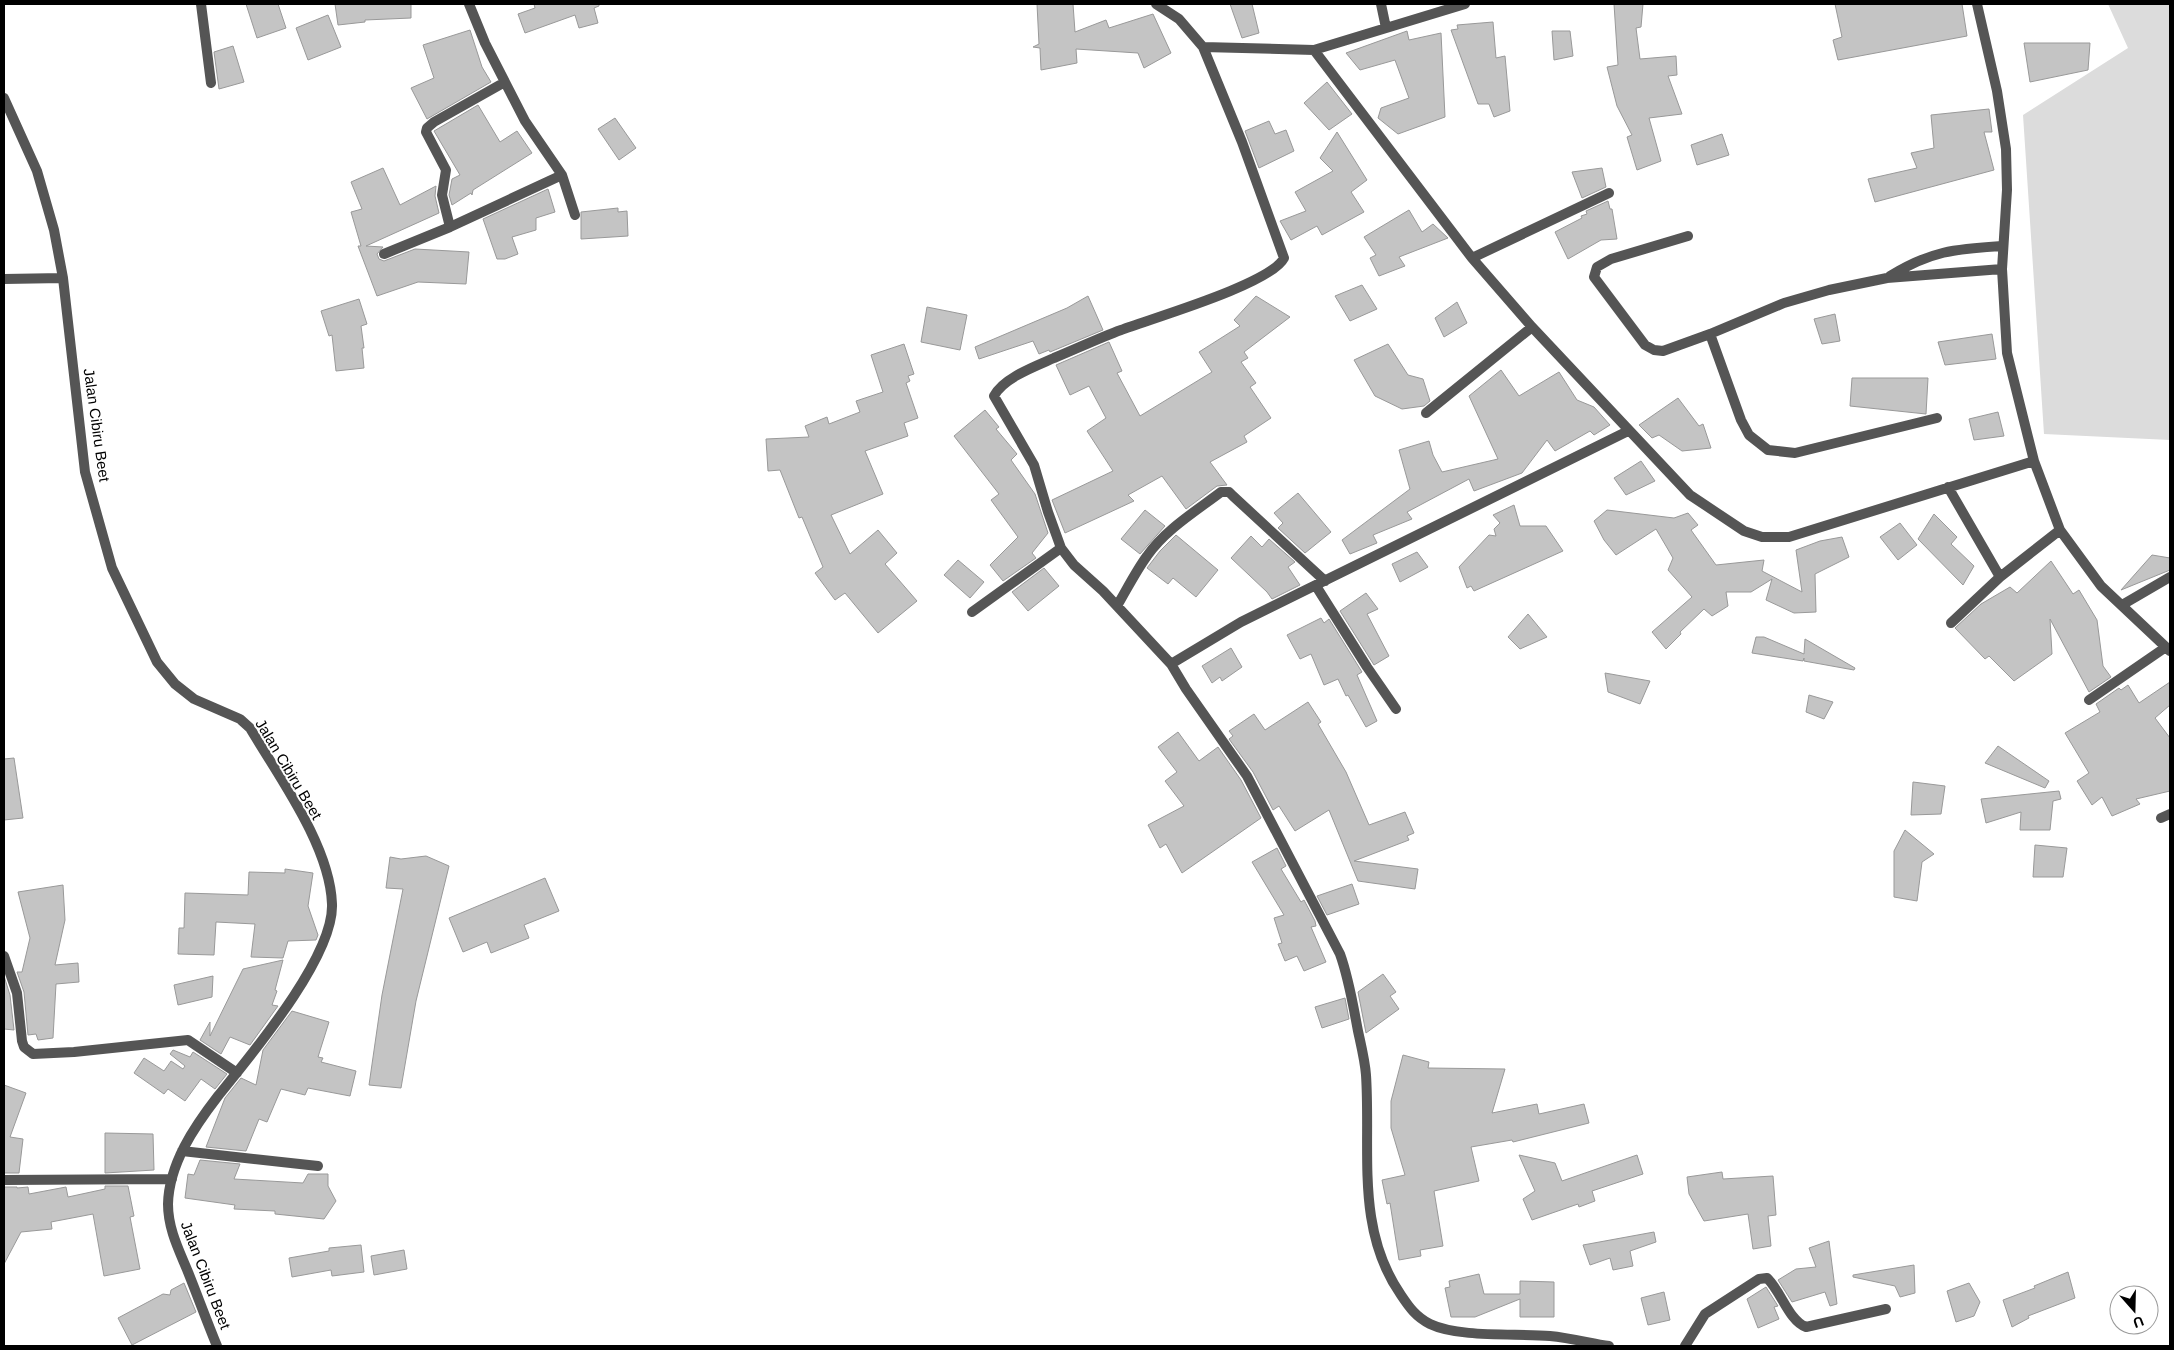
<svg xmlns="http://www.w3.org/2000/svg" width="2174" height="1350" viewBox="0 0 2174 1350" font-family="Arial,sans-serif">
	<style>
		.green { fill: #dcdcdc }
		.building { fill: #c4c4c4; stroke: #999 }
		.lines { fill: none; stroke-linecap: round; stroke-linejoin: round }
		.street { stroke: #555; stroke-width: 10 }
		.labels { text-anchor: middle; dominant-baseline: central; stroke-width: 4; stroke-linejoin: round; paint-order: stroke }
		.street-label { font-size: 15px; fill: #000; stroke: #fff }
	</style>
	<rect width="100%" height="100%" fill="#fff"/>
	<path class="green" d="M2108,4h62v436l-126,-6 -21,-319 105,-67z"/>
	<path class="building" d="M246,4h32l8,24 -29,10z
		M335,4h76v14l-46,2v2l-27,3z
		M534,4h65v2l-5,2 4,15 -19,5 -4,-13 -50,18 -7,-19 17,-6z
		M1037,4h36l2,28 31,-12 3,8 44,-14 18,39 -27,15 -6,-15 -62,-4 1,14 -36,7 -1,-22 -7,-1 6,-3z
		M1230,4h22l7,29 -17,5z
		M1614,4h29l-2,23 -5,1 4,31 36,-3 1,19 -9,1 14,38 -33,4 12,43 -24,9 -10,-33 5,-2 -15,-29 -10,-39 11,-2z
		M1835,4h127l5,32 -129,24 -5,-20 9,-3z
		M328,15l13,32 -33,13 -12,-32z
		M1493,22l3,36 9,-2 5,55 -16,6 -5,-13h-11l-27,-74 7,-1 -1,-4z
		M470,30l12,37 9,15 -64,37 -16,-31 23,-10 -11,-33z
		M1407,31l2,9 32,-7 4,84 -47,17 -20,-16 3,-10 28,-10 -14,-38 -35,10 -14,-17z
		M1552,31h18l3,25 -19,4z
		M2024,43h66l-2,27 -58,12z
		M233,46l11,36 -25,7 -5,-37z
		M1327,82l25,32 -23,16 -25,-27z
		M478,105l22,37 17,-11 15,22 -59,37 -1,5 -1,-2 -19,12 -3,-10 3,-16 8,-4 -26,-44z
		M1989,109l3,23h-8l10,38 -119,32 -7,-23 49,-11 -6,-15 23,-5 -3,-33z
		M615,118l21,30 -17,12 -21,-31z
		M1269,121l6,13 11,-4 8,21 -35,17 -14,-37z
		M1337,132l30,48 -16,12 13,20 -42,23 -5,-9 -26,14 -11,-19 26,-10 -11,-19 38,-21 -13,-13z
		M1722,134l7,21 -32,10 -6,-20z
		M383,168l17,37 36,-19 -1,10 4,17 -73,33 17,1 -6,7 2,5 5,2 31,-12 54,3 -3,32 -48,-2 -41,14 -19,-50h3l-10,-34 11,-3 -11,-27z
		M1602,168l4,19 -24,11 -10,-26z
		M548,189l7,23 -19,6v12l-24,7 6,17 -13,5h-8l-14,-40z
		M1608,201l2,8h2l5,30 -16,1 -33,19 -13,-27 27,-14 -1,-2 6,-2 -1,-3z
		M618,208v4l9,-1 1,25 -47,3v-27z
		M1409,210l13,22 11,-8 15,14 -49,19 6,9 -26,10 -9,-18 6,-3 -12,-18z
		M1362,285l15,24 -27,12 -15,-25z
		M1088,296l15,34 -53,22 -1,-2 -10,4 -6,-13 -54,18 -4,-12 92,-39z
		M1256,296l34,21 -46,35 4,6 -7,4 15,21 -6,4 21,31 -27,18 3,6 -37,20 17,23 -10,1 -31,23 -24,-33 -34,19 6,6 -69,32 -13,-33 61,-29 -26,-40 19,-13 -17,-32 -19,9 -14,-30 53,-23 13,29 -5,2 23,43 72,-44 -13,-20 41,-26 -6,-6z
		M359,299l8,25 -6,2 3,22h-2l2,20 -28,3 -4,-36 -3,1 -8,-25z
		M1457,302l10,21 -23,14 -9,-19z
		M927,307l40,8 -7,35 -39,-8z
		M1835,314l5,27 -18,3 -8,-25z
		M1992,334l4,25 -51,6 -7,-23z
		M904,344l10,30 -6,2 2,5 -4,2 12,35 -14,5 4,13 -43,15 18,43 -52,21 19,39 28,-24 19,23 -12,11 32,37 -39,32 -33,-40 -10,7 -20,-27 8,-6 -21,-50 -3,1 -19,-48 -12,1 -2,-32 43,-2 -4,-11 22,-9 2,7 31,-12 -4,-11 27,-9 -12,-37z
		M1388,344l20,31 15,4 7,22 -6,5 -22,3 -27,-13 -21,-36z
		M1501,370l18,26 40,-24 18,28 17,7 16,18 -16,10 -4,-4 -35,20 -8,-11 -25,33 -48,18 -5,-12 -62,33 5,7 -39,16 4,8 -27,11 -8,-14 68,-51 -11,-39 30,-9 4,14 9,17 56,-13 -29,-63z
		M1852,378h76l-2,36 -76,-8z
		M1678,398l21,28 4,-2 8,24 -29,3 -23,-16 -7,3 -13,-13z
		M985,410l14,17 -3,2 21,25 -6,6 24,34 13,39 -16,20 4,5 -33,23 -13,-16 28,-28 -27,-37 8,-6 -45,-58z
		M1998,412l6,24 -30,4 -5,-21z
		M1641,461l14,20 -29,14 -12,-17z
		M1298,493l33,39 -26,21 -27,-25 5,-5 -9,-10z
		M1514,505l6,21h26l17,25 -89,40 -3,-5 -4,2 -8,-21 30,-32 7,1 -2,-7 6,-6 -7,-8z
		M1145,510l20,16 -25,28 -19,-15z
		M1607,510l67,8 14,-5 10,12 -7,5 25,35 48,-5 -2,11 40,21 -6,-42 24,-9 22,-4 7,20 -34,17 1,38 -22,1 -28,-13 6,-21 -21,13h-25l2,14 -16,10 -8,-7 -24,23 1,2 -15,15 -14,-17 40,-35 -24,-27 5,-12 -17,-29 -40,26 -12,-15 -10,-19z
		M1934,514l23,23 -6,7 23,22 -11,19 -45,-46z
		M1900,523l17,22 -19,15 -18,-23z
		M1176,535l42,35 -22,27 -23,-19 -5,6 -21,-16 13,-17z
		M1251,536l11,11 7,-8 26,23 -7,5 12,18 -28,14 -5,-7 -36,-34z
		M1417,552l11,15 -28,15 -8,-18z
		M2152,555l18,3v12l-49,20z
		M958,560l26,22 -14,16 -26,-23z
		M2051,561l22,33 6,-4 18,30 6,46 8,11 -22,15 -39,-73 2,35 -38,27 -25,-25 -4,3 -30,-31 26,-24 29,-17 7,6z
		M1044,568l15,18 -31,25 -16,-19z
		M1366,593l12,16 -11,5 22,42 -15,9 -34,-54z
		M1528,614l19,23 -27,12 -12,-12z
		M1321,618l3,5 5,-4 33,53 -5,3 20,46 -11,6 -18,-32 -2,1 -8,-17 -14,6 -13,-31 -11,5 -13,-24z
		M1756,637h8l40,17 1,-15 50,29 -1,2 -50,-9v-3l-1,3 -51,-8z
		M1231,648l11,19 -20,14 -2,-4 -8,6 -10,-17z
		M1605,673l45,8 -10,23 -32,-12z
		M2170,682v23l-15,13 15,20v53l-34,8 4,5 -28,12 -10,-19 -10,8 -15,-24 12,-8 -24,-40 35,-21 -4,-8 23,-16 2,2 7,-5 11,18z
		M1809,695l24,7 -9,17 -18,-7z
		M1308,702l13,20 -3,2 28,48 23,53 36,-13 9,21 -7,3 2,4 -55,21 64,8 -3,20 -57,-8 -29,-71 -34,21 -16,-25 -6,4 -20,-38 -24,-33 4,-3 -4,-5 25,-17 11,16z
		M1178,732l21,29 19,-14 23,33 20,38 -79,55 -16,-29 -6,4 -12,-23 36,-19 -19,-25 12,-9 -19,-25z
		M1998,746l51,35 -4,7 -60,-25z
		M14,758l9,60 -19,2v-61z
		M1913,782l32,4 -4,28 -30,1z
		M2059,791l2,8 -8,2 -3,29h-30l1,-18 -35,11 -5,-24z
		M1905,830l29,24 -12,8 -5,39 -23,-4v-46z
		M2035,845l32,3 -4,29h-30z
		M1277,848l9,18 -5,3 20,33 3,-2 11,21 1,5 -5,1 15,35 -22,9 -7,-15 -12,5 -7,-17 4,-1 -8,-25 10,-3 -32,-53z
		M426,856l23,10 -33,135 -15,87 -32,-3 13,-90 21,-106 -17,-1 4,-31 11,2z
		M285,869l28,4 -5,33 10,29 -2,5 -28,1 -5,17 -32,-1 4,-33 -39,-2 -2,33 -36,-1 1,-26h5l1,-35 63,2 1,-23 36,1z
		M545,878l14,33 -35,14 5,13 -38,15 -4,-11 -24,10 -14,-34z
		M1352,884l7,20 -32,11 -10,-19z
		M63,885l2,35 -10,45 23,-2 1,19 -23,2 -3,54 -15,2 -2,-6 -8,1 -4,-43 -7,-20h5l8,-34 -12,-46z
		M283,960l-8,30 2,1 -5,14 6,1 -28,39 -20,-8 -9,17 -21,-14 10,-18v14l33,-67z
		M1383,974l13,18 -6,4 9,13 -33,24 -8,-41z
		M4,976l6,19 4,35 -10,-1z
		M213,976l-1,21 -34,8 -4,-20z
		M1345,998l4,21 -27,9 -7,-21z
		M292,1011l37,11 -11,35 5,1 -2,4 35,9 -6,25 -42,-8 -3,7 -24,-6 -14,33 -8,-3 -13,32 -40,-4 19,-49 16,-20 15,7 7,-35z
		M173,1050l17,7 3,-5 34,22 -12,15 -14,-10 -16,22 -17,-12 -4,5 -30,-21 10,-15 20,13 7,-10 12,8 2,-3 -15,-12z
		M1403,1055l26,7 -1,6 77,1 -13,44 45,-9 2,10 45,-10 5,19 -76,19 -1,-2 -41,7 8,34 -45,10 9,55 -23,4 1,6 -22,4 -9,-57 -3,1 -5,-24 23,-5 -14,-47v-27z
		M4,1085l22,8 -16,44 13,2 -4,34h-15z
		M105,1133l48,1 1,36 -49,3z
		M1519,1155l36,8 7,18 75,-26 6,19 -51,17 3,10 -16,6 -1,-3 -46,16 -9,-21 12,-8z
		M200,1160l40,4 -6,15 69,4 5,-9h20v12l8,15 -12,18 -49,-5v-3l-41,-2 1,-4 -50,-7 3,-24 6,1z
		M1722,1172l1,7 50,-3 3,39 -8,1 3,30 -18,3 -5,-35 -44,7 -15,-27 -2,-17z
		M105,1186h23l6,30 -4,1 10,52 -36,7 -11,-62 -42,8 1,7 -31,3 -17,32v-77h13v1l11,-1 1,7 37,-7 2,10 37,-8z
		M1654,1232l2,10 -26,9 3,15 -20,4 -3,-12 -20,7 -7,-20z
		M1829,1241l8,63 -7,2 -5,-14 -33,10 -14,-22 18,-11 20,-2 -7,-19z
		M361,1245l3,27 -32,4 -1,-6 -39,7 -3,-19 40,-7v-3z
		M404,1250l3,19 -33,6 -3,-19z
		M1914,1265l1,28 -15,4 -5,-11 -42,-9v-2z
		M2068,1272l7,26 -47,18 1,2 -17,9 -9,-27 32,-12 -1,-2z
		M1479,1274l5,20h36v-13l34,1v35h-34v-18l-45,18h-24l-6,-29 5,-1 -1,-6z
		M184,1283l12,29 -64,33 -14,-27 45,-24 7,1 1,-5z
		M1969,1283l11,19 -6,14 -18,6 -9,-31z
		M1766,1287l12,19 -4,1 5,12 -21,9 -11,-29z
		M1664,1292l6,28 -22,5 -7,-27z"/>
	<g class="lines">
		<path class="street" d="M201,4l10,79
			M469,4l16,39 40,78 37,54 13,40
			M1156,4l23,15 24,28 39,95 42,116c-13,26 -131,60 -163,72 -22,8 -45,19 -67,28 -18,8 -51,20 -60,38l40,69 14,47 13,36 13,17 29,26 68,73 70,-42 387,-191
			M1381,4l5,24
			M1465,4l-151,46 158,208 60,69 158,168 54,36 18,6h27l245,-76
			M1977,4l20,87 9,58 1,41 -5,79 5,84 27,108 26,69 41,56 69,65
			M1203,47l111,3
			M4,98l33,73 17,59 9,48 22,194 27,96 45,94 18,22 19,15 46,20 10,9c29,49 80,118 82,176 2,53 -81,151 -114,192 -24,31 -49,68 -50,108 0,25 11,46 20,68 10,25 19,50 29,74
			M450,227l-8,-32 4,-25 -20,-38 1,-4 7,-6 71,-40
			M1688,236l-77,23 -14,8 -3,10 51,68 9,5 9,1 47,-17 74,-31 45,-13 58,-12 115,-9
			M384,254l66,-27 112,-52
			M1472,258l137,-65
			M1890,276c41,-25 64,-27 112,-30
			M4,279l59,-1
			M1710,334l31,86 8,15 19,15 27,3 142,-35
			M1426,413l106,-86
			M1948,487l52,90
			M1316,586l51,81 29,42
			M2122,605l48,-28
			M1117,606c10,-17 19,-35 30,-50 18,-26 49,-45 74,-64h8l4,4 92,85
			M972,612l89,-64
			M1951,623l49,-46 60,-47
			M1171,664l15,25 61,87 93,178c9,25 13,51 18,77 3,14 7,30 8,44 5,76 -11,154 35,220 8,12 15,22 29,29 29,14 87,9 120,12 20,2 40,7 59,10
			M2089,700l77,-53
			M2161,818l9,-4
			M4,956l13,37 5,48 2,6 9,7 41,-2 114,-12 49,33
			M182,1151l136,15
			M4,1180l168,-1
			M1685,1346l20,-32 54,-35 8,-1c14,13 22,43 39,49l80,-18"/>
	</g>
	<g class="labels">
		<g class="street-label">
			<text transform="translate(97 425) rotate(82)">Jalan Cibiru Beet</text>
			<text transform="translate(289 769) rotate(59)">Jalan Cibiru Beet</text>
			<text transform="translate(206 1275) rotate(69)">Jalan Cibiru Beet</text>
		</g>
	</g>
	<rect width="2174" height="1350" fill="none" stroke="#000000" stroke-width="10"/>
	<g transform="translate(2134 1310) rotate(160)"><circle r="24" fill="#ffffff" stroke="#999999"/>
	<path d="M0-4L9 19L0 12L-9 19Z" fill="#000000"/>
	<text y="-8" font-size="14" font-weight="bold" text-anchor="middle" fill="#000000">U</text>
	</g>
</svg>
